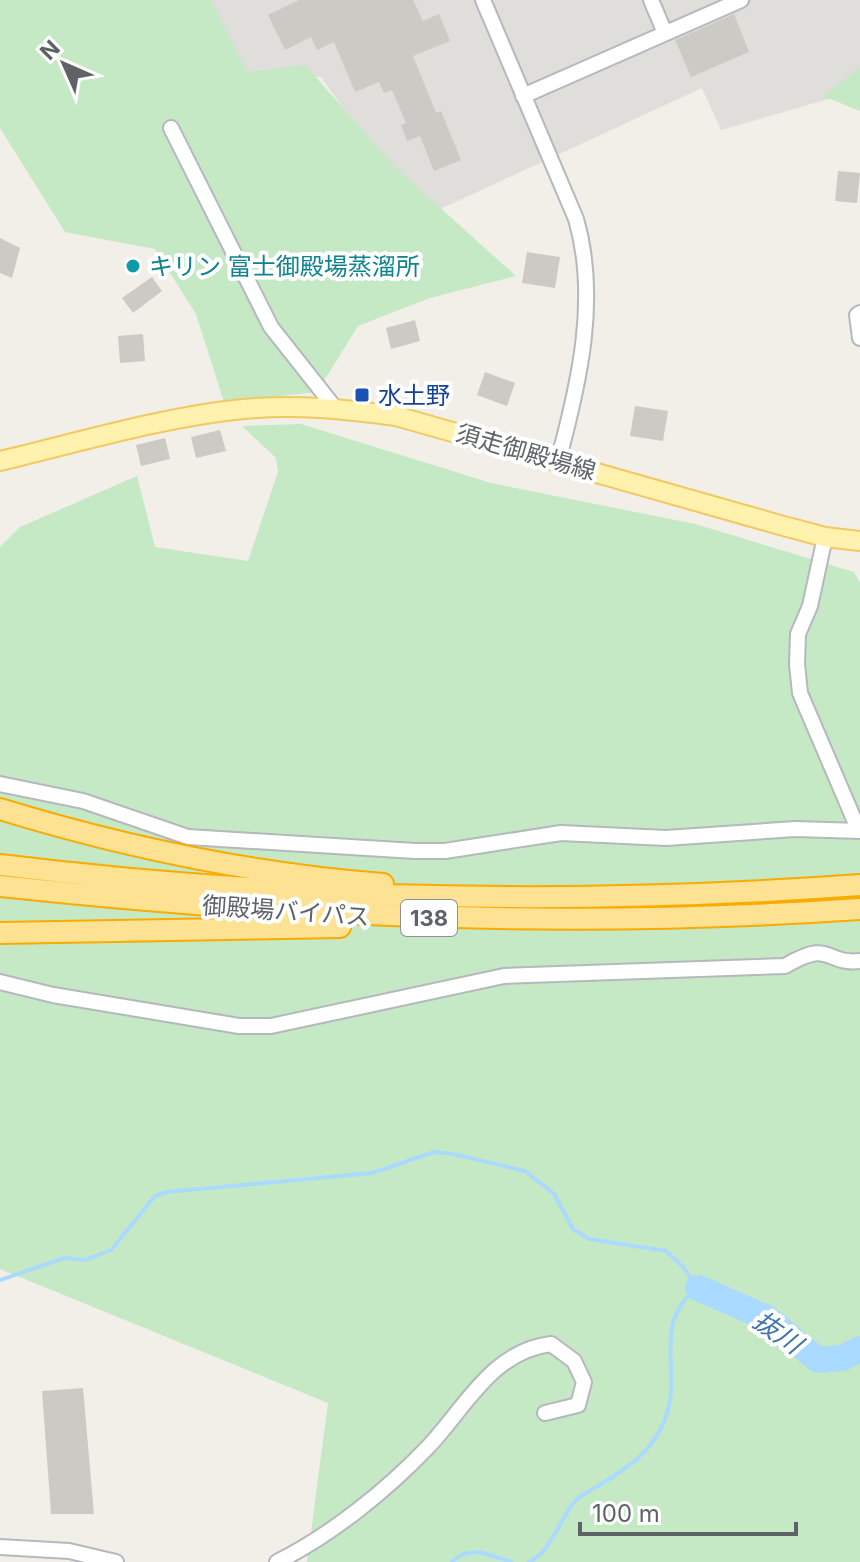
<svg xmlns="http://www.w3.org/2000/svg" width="860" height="1562" viewBox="0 0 860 1562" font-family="Inter,'Noto Sans JP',sans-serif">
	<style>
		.industrial { fill: #e0deda }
		.green { fill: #c5e8c5 }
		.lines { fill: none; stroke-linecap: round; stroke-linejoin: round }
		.stream { stroke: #aadaff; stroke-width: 4 }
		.river { stroke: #aadaff; stroke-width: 26 }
		.building { fill: #cccac5 }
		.minor-casing { stroke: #b5b8bc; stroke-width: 18 }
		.major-casing { stroke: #f2c960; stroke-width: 22 }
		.highway-casing { stroke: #f9ab00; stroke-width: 24 }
		.minor { stroke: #fff; stroke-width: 14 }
		.major { stroke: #fff2af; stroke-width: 18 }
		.highway { stroke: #fde293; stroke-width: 20 }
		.culture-dot { fill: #0f9aa8; stroke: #fff; stroke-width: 3 }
		.transit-dot { fill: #1a4fb4; stroke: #fff; stroke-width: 3 }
		.labels { text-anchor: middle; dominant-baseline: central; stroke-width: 8; stroke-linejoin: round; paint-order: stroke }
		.shield { fill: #fff; stroke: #8f9295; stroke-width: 2 }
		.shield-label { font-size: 22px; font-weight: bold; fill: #5f6368 }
		.culture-label { font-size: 24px; fill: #0d838f; stroke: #fff; text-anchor: start }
		.transit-label { font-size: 24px; fill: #164399; stroke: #fff; text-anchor: start }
		.street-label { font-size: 24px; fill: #5f6368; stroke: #fff }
		.water-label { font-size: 26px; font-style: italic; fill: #4174aa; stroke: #fff }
	</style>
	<rect width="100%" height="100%" fill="#f1efe8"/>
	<path class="industrial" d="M207,0h653v90l-139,40 -19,-42 -281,130 -100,-141h-79z"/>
	<path class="green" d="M0,0h211l36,72 58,-7 93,105 118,106 -86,22 -72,28 -41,66 -93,10 -28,-88 -41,-65 -90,-17 -65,-104z
		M860,67v44l-37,-15z
		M301,424l190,59 204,41 159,48 6,11v979h-553l21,-159 -328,-134v-722l20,-20 117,-51 18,71 93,14 30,-89 -2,-14 -34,-32z"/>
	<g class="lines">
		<path class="stream" d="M0,1280l64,-22 21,2 26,-10 44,-54 12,-4 205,-19 62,-21 19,2 72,17 29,23 19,35 16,10 77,12 17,16 15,21c-50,37 -12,87 -35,136 -13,30 -39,46 -65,62 -9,5 -20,10 -25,18 -14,17 -23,49 -44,58
			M452,1562c17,-18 38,-7 59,0"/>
		<path class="river" d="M698,1288l69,30 51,42 24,-2 18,-9"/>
	</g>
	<path class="building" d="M299,0h114l10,21 16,-7 11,27 -37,15 23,57 5,-2 20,49 -27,11 -14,-35 -13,5 -6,-16 5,-2 -14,-33 -8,3 -5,-11 -24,10 -21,-50 -17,8 -6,-13 -26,13 -17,-35z
		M734,14l15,38 -58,25 -16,-37z
		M838,171l22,2 -3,30 -22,-2z
		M0,238l20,10 -8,30 -12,-5z
		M527,252l33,5 -5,31 -33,-5z
		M152,277l10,14 -29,22 -11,-15z
		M415,320l5,21 -29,8 -5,-21z
		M143,334l2,27 -25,2 -2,-27z
		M485,372l30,11 -8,23 -30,-11z
		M635,406l33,5 -5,30 -33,-5z
		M220,430l6,21 -30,7 -5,-21z
		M165,438l5,21 -29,7 -5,-21z
		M83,1388l11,126h-43l-9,-123z"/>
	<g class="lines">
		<g class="minor-casing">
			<path id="minor" d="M483,0l93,219c23,79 3,165 -18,242
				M651,0l14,33
				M523,96l218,-96
				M171,128l100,199 64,81
				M860,313l-3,2 3,23
				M825,537l-15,69 -12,28 -1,30 3,29 59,138
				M0,784l83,17 105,36 227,14h30l116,-18 105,5 129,-9 65,2
				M0,982l53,13 186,31h32l233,-50 281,-10c48,-28 38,-1 75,-5
				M0,1547l69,4 47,11
				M277,1562c54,-27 109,-71 151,-115 37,-39 64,-96 123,-103l23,17 10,21 -6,23 -33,8"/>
		</g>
		<g class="major-casing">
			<path id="major" d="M0,461c76,-18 167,-45 244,-52 51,-5 101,0 152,7l384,109 45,12 35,4"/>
		</g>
		<g class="highway-casing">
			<path id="highway" d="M0,809c124,38 254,65 383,75
				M0,865c286,35 573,41 860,20
				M0,886c286,31 572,43 860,23
				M0,933l340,-6"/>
		</g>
		<use href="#minor" class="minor"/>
		<use href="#major" class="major"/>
		<use href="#highway" class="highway"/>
	</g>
	<circle class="culture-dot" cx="133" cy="266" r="8"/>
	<rect class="transit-dot" x="354" y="387" width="16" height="16" rx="4"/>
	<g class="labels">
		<rect class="shield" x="401" y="900" width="56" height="36" rx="6"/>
		<g class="shield-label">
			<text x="429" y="918">138</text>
		</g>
		<g class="culture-label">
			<text x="149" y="266">キリン 富士御殿場蒸溜所</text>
		</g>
		<g class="transit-label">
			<text x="378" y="395">水土野</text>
		</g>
		<g class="street-label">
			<text transform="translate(526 452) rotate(16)">須走御殿場線</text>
			<text transform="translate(286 911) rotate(4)">御殿場バイパス</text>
		</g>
		<g class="water-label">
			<text transform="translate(778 1332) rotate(35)">抜川</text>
		</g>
	</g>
	<g transform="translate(64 64) rotate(315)" stroke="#ffffff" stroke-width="6" paint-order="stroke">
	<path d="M0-6L14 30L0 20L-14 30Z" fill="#5f6368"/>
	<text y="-12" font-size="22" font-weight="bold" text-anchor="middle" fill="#5f6368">N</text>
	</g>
	<path d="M580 1522v12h216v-12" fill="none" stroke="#5f6368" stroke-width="4"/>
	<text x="592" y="1522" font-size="24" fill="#5f6368" stroke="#ffffff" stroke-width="6" paint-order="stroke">100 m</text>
</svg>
